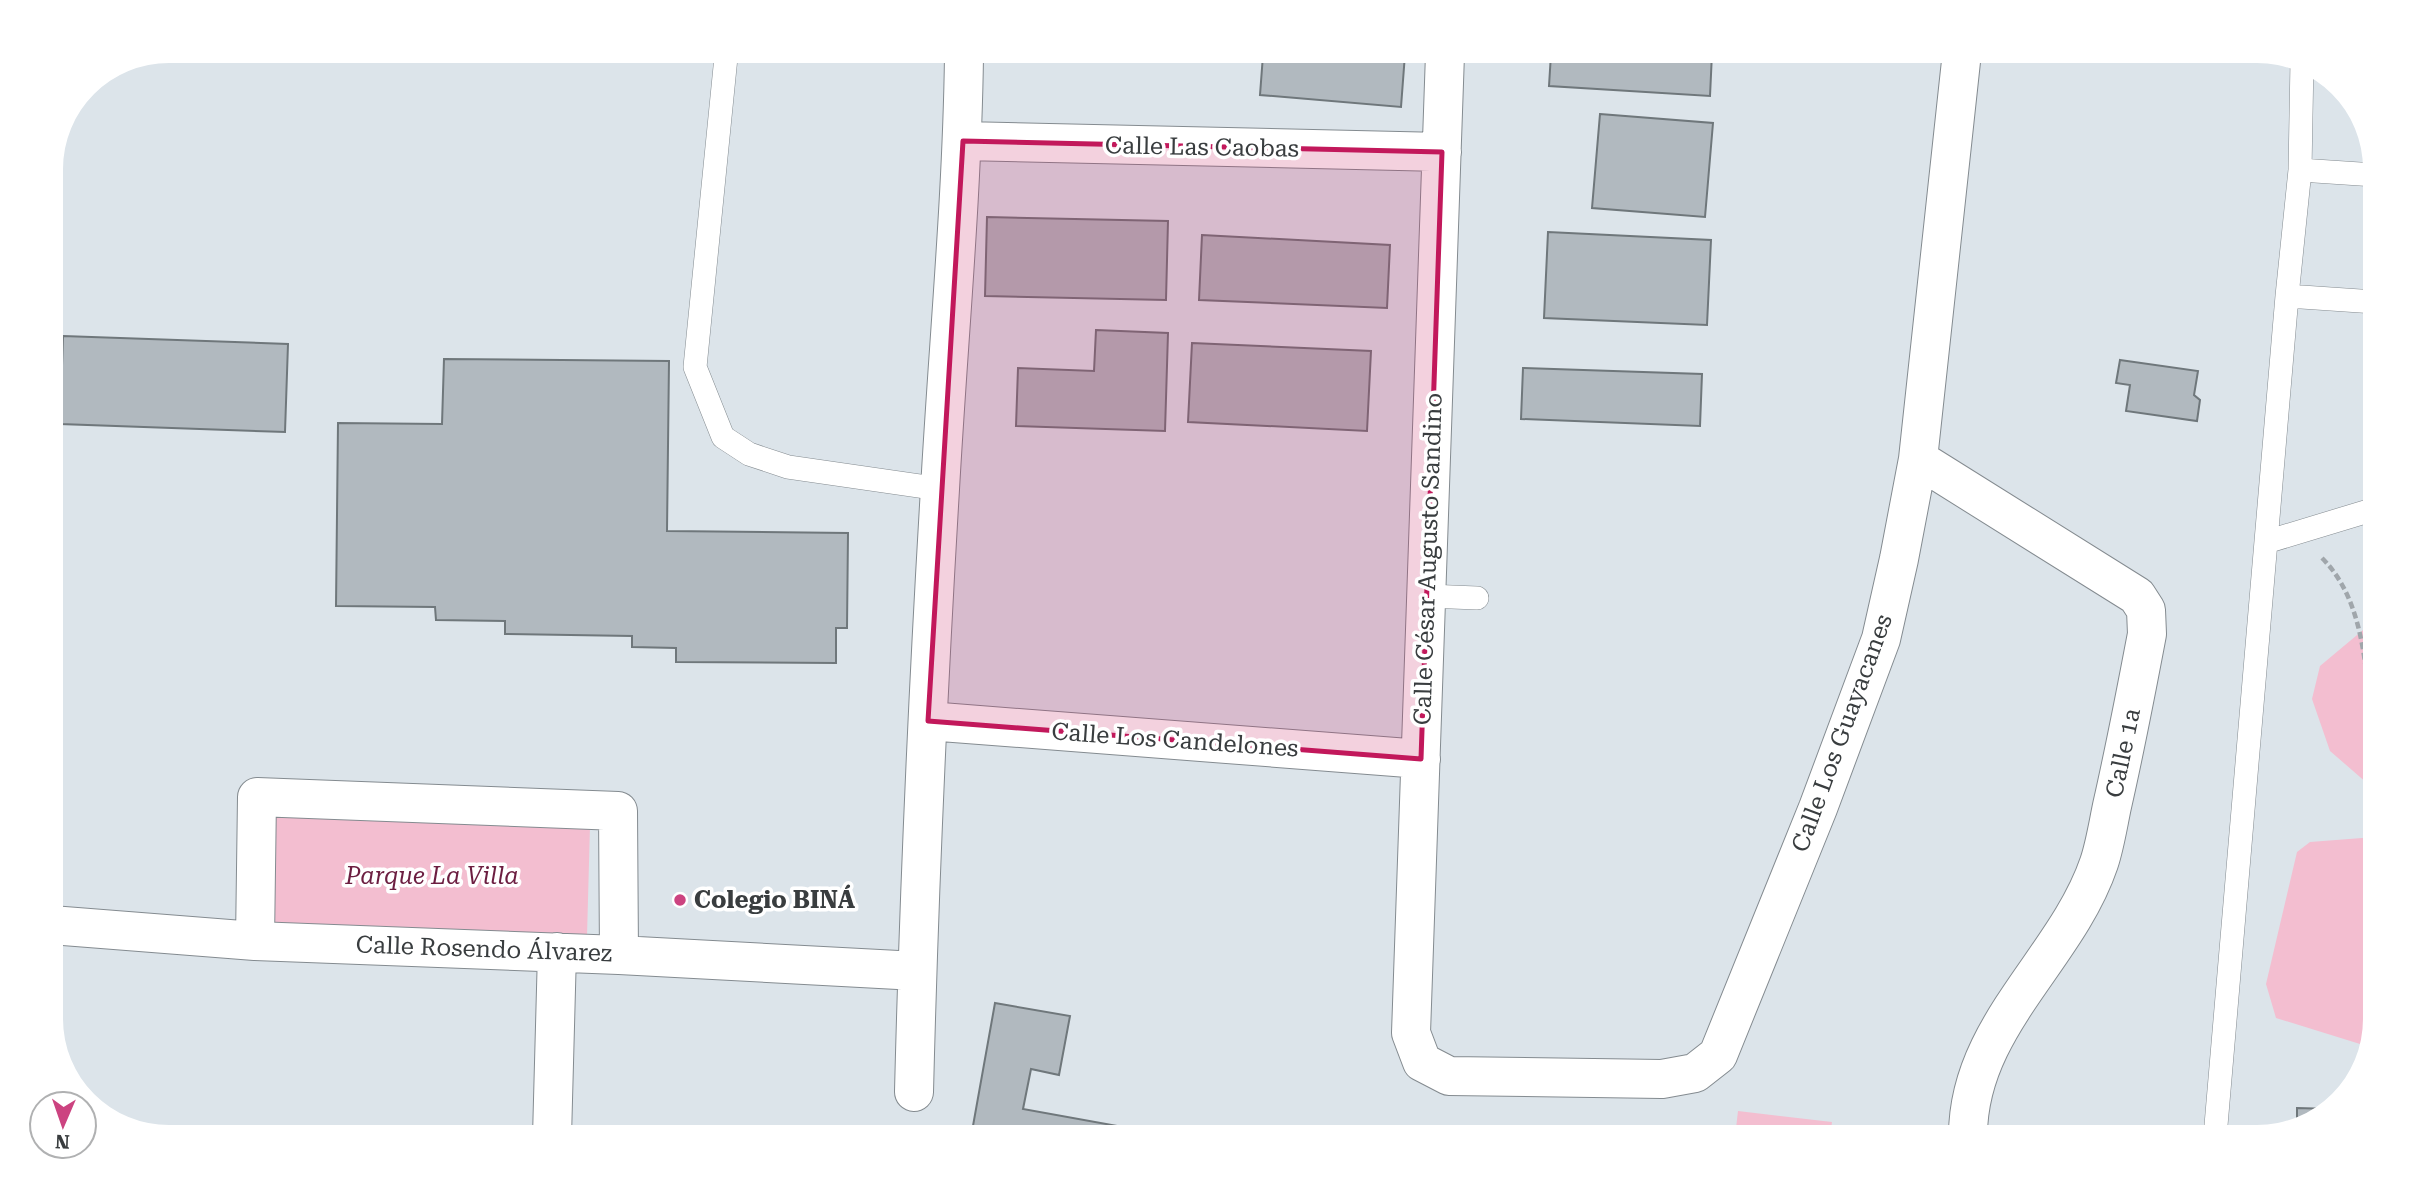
<svg xmlns="http://www.w3.org/2000/svg" width="2426" height="1188" viewBox="0 0 2426 1188" font-family="'Roboto Serif',serif">
	<style>
		.green { fill: #f3bed0 }
		.building { fill: #b1b9bf; stroke: #6f777b; stroke-width: 2 }
		.lines { fill: none; stroke-linecap: round; stroke-linejoin: round }
		.lane-casing { stroke: #848b90; stroke-width: 24 }
		.street-casing { stroke: #848b90; stroke-width: 40 }
		.path { stroke: #a0a6ab; stroke-width: 4.5; stroke-dasharray: 7 3.5; stroke-linecap: butt }
		.lane { stroke: #fff; stroke-width: 23 }
		.street { stroke: #fff; stroke-width: 38 }
		.marked { fill: #c2185b; fill-opacity: 0.2; stroke: #c2185b; stroke-width: 5; stroke-linejoin: round }
		.poi-dot { fill: #cc4380; stroke: #fff; stroke-width: 2.5 }
		.labels { text-anchor: middle; dominant-baseline: central; stroke-width: 7; stroke-linejoin: round; paint-order: stroke }
		.street-label { font-size: 24px; fill: #393d3f; stroke: #fff }
		.park-label { font-size: 24px; font-style: italic; fill: #6c1e41; stroke: #fff }
		.poi-label { font-size: 24px; font-weight: bold; fill: #393d3f; stroke: #fff; text-anchor: start }
	</style>
	<rect width="100%" height="100%" fill="#dce4ea"/>
	<path class="green" d="M2375,620v170l-45,-39 -18,-52 8,-33z
		M276,816l314,10 -3,110 -314,-9z
		M2375,837v182l-5,24 -10,1 -84,-26 -10,-34 31,-132 13,-10z
		M1738,1111l94,11 -2,15h-95z"/>
	<path class="building" d="M1712,53l-2,43 -161,-10 2,-32z
		M1405,54l-4,53 -141,-12 3,-40z
		M1600,114l113,9 -8,94 -113,-9z
		M987,217l181,4 -2,79 -181,-4z
		M1548,232l163,8 -4,85 -163,-7z
		M1202,235l188,10 -3,63 -188,-8z
		M1096,330l72,3 -3,98 -149,-5 2,-58 76,3z
		M63,336l225,8 -3,88 -225,-8z
		M1192,343l179,8 -4,80 -179,-9z
		M444,359l225,2 -2,170 181,2 -1,95h-11v35l-160,-1v-14l-44,-1v-11l-127,-2v-13l-69,-1 -1,-13 -99,-1 2,-183 104,1z
		M2120,360l78,11 -4,24 6,5 -3,21 -71,-10 4,-26 -14,-2z
		M1523,368l179,6 -2,52 -179,-7z
		M995,1003l75,13 -11,59 -28,-6 -8,40 155,28h-207z
		M2297,1108l33,1 -8,9 -25,7z"/>
	<g class="lines">
		<g class="lane-casing">
			<path id="lane" d="M726,57l-31,310 28,70 26,17 39,13 152,22
				M2300,170l75,5
				M2287,296l88,6
				M2266,542l109,-33
				M1427,596l50,2
				M2215,1137l72,-841 13,-126 2,-109"/>
		</g>
		<g class="street-casing">
			<path id="street" d="M1445,54l-34,979 11,29 27,14 213,3 33,-6 23,-18 100,-247 63,-169 18,-80 19,-100 44,-407
				M963,141l479,11
				M1918,459l219,137 9,14 1,24c-11,58 -22,115 -35,172 -4,19 -7,39 -13,57 -33,97 -132,164 -131,274
				M928,721l493,38
				M51,925l204,16 364,14 298,16
				M255,941l2,-144 361,14 1,144
				M914,1092c5,-201 14,-402 26,-603 8,-144 22,-288 24,-433
				M552,1137l5,-185"/>
		</g>
		<path class="path" d="M2322,558c36,36 42,90 47,139 2,14 2,30 6,43"/>
		<use href="#lane" class="lane"/>
		<use href="#street" class="street"/>
	</g>
	<path class="marked" d="M963,141l479,11 -21,607 -493,-38z"/>
	<circle class="poi-dot" cx="680" cy="900" r="7"/>
	<g class="labels">
		<g class="street-label">
			<text transform="translate(1202 147) rotate(1)">Calle Las Caobas</text>
			<text transform="translate(1428 559) rotate(-88)">Calle César Augusto Sandino</text>
			<text transform="translate(1842 733) rotate(-70)">Calle Los Guayacanes</text>
			<text transform="translate(1175 740) rotate(4)">Calle Los Candelones</text>
			<text transform="translate(2123 753) rotate(-78)">Calle 1a</text>
			<text transform="translate(484 949) rotate(2)">Calle Rosendo Álvarez</text>
		</g>
		<g class="park-label">
			<text x="432" y="876">Parque La Villa</text>
		</g>
		<g class="poi-label">
			<text x="694" y="900">Colegio BINÁ</text>
		</g>
	</g>
	<path d="M0 0H2426V1188H0ZM169 63H2257A106 106 0 0 1 2363 169V1019A106 106 0 0 1 2257 1125H169A106 106 0 0 1 63 1019V169A106 106 0 0 1 169 63Z" fill="#fff" fill-rule="evenodd"/>
	<g transform="translate(63 1125) rotate(182)"><circle r="33" fill="#ffffff" stroke="#b0b1b2" stroke-width="2"/>
	<path d="M0-5L12 26L0 18L-12 26Z" fill="#cc4380"/>
	<text y="-10" font-size="19" font-weight="bold" text-anchor="middle" fill="#393d3f">N</text>
	</g>
</svg>
